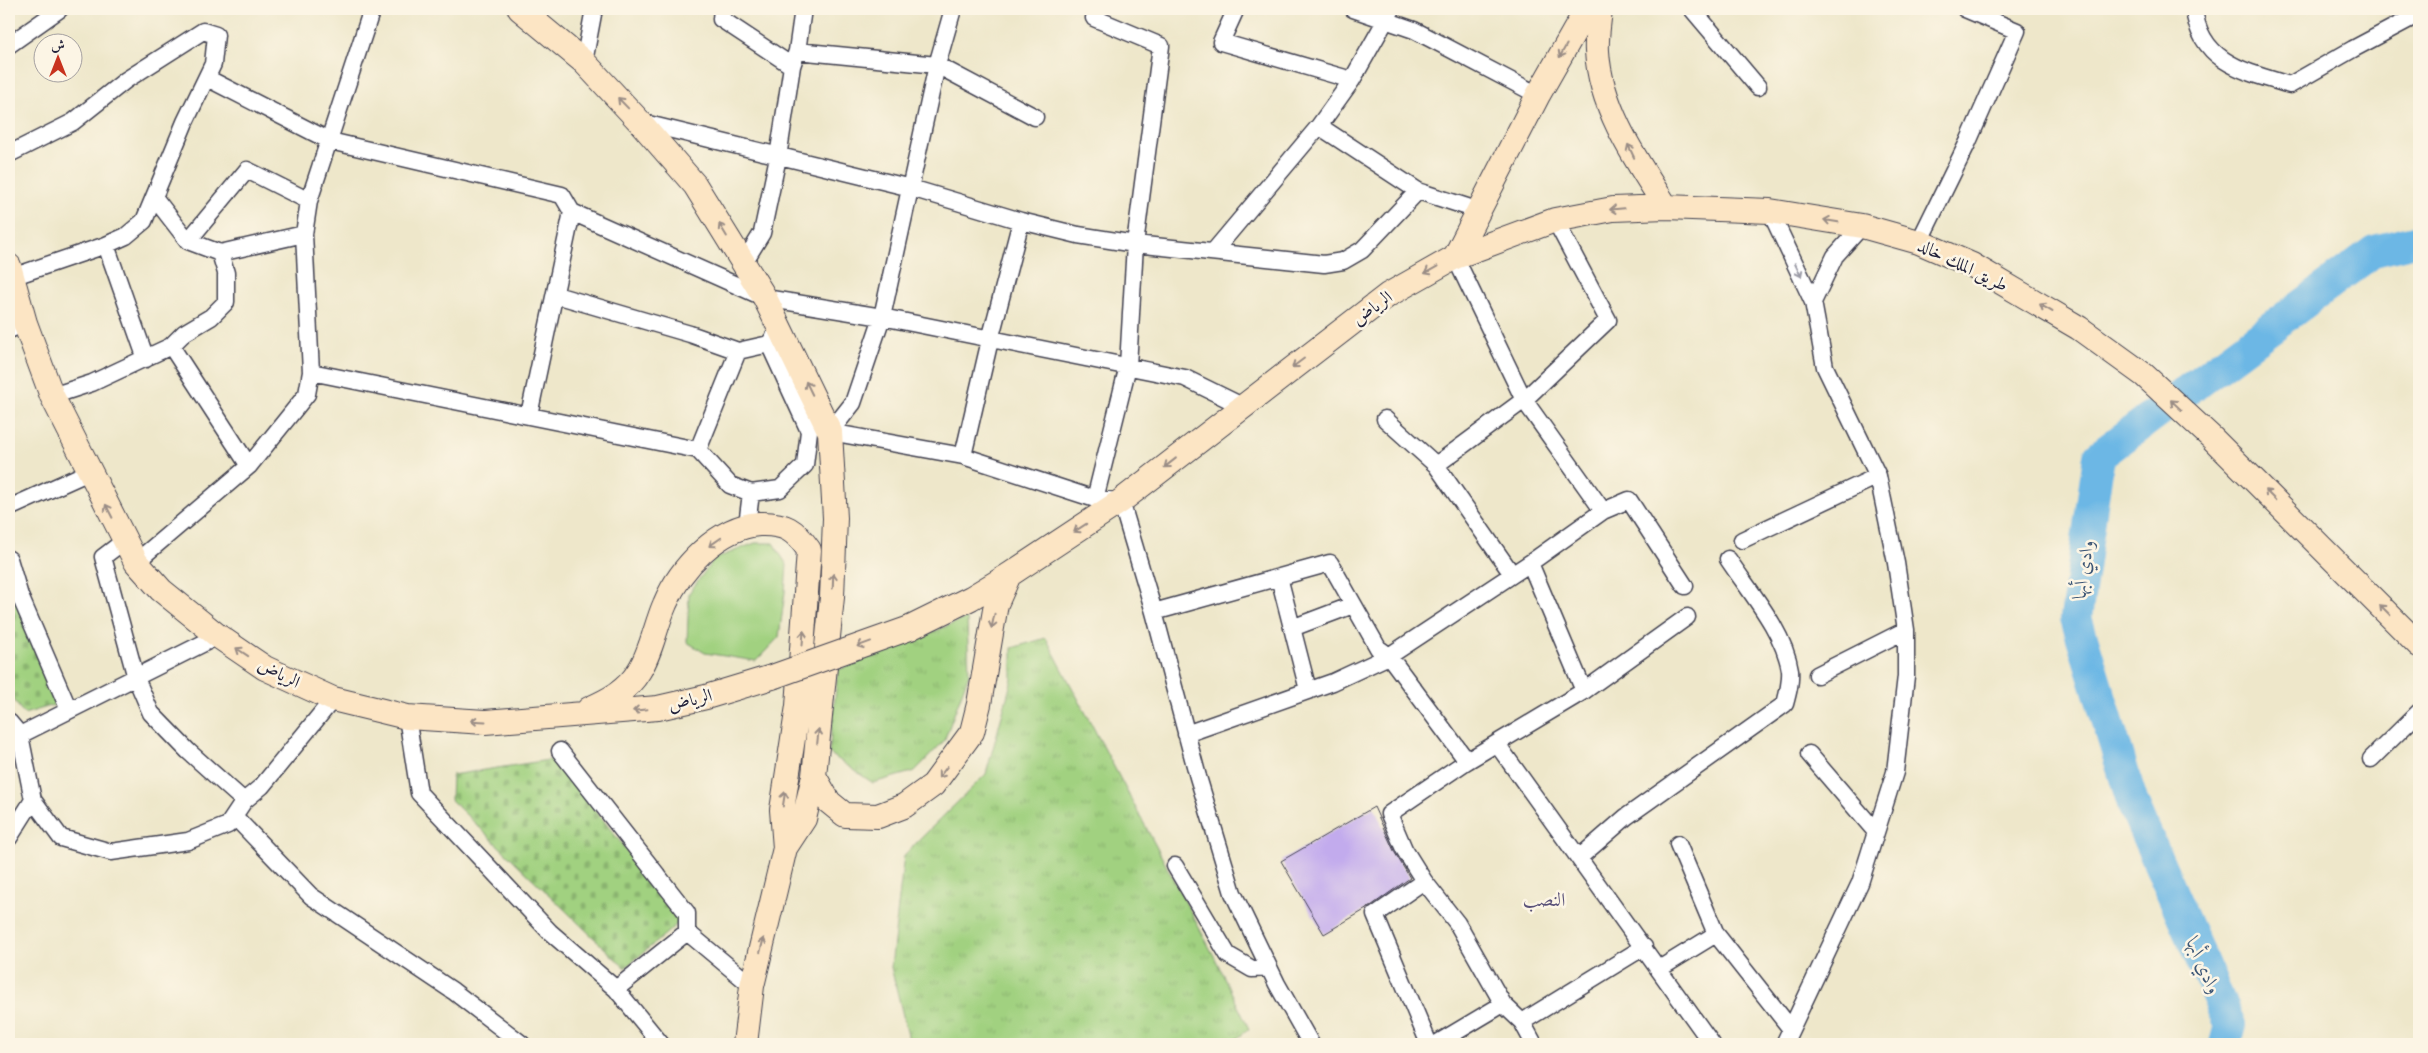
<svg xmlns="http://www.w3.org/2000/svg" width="2428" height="1053" viewBox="0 0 2428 1053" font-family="'Libre Caslon Text',Amiri,serif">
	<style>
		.grass { fill: url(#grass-tufts); stroke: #627a5e }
		.cemetery { fill: url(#cemetery-stones); stroke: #627a5e }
		.garden { fill: #a1d180; stroke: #627a5e }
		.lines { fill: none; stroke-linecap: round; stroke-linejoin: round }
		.river { stroke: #6cb7e5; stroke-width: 32 }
		.building { fill: #c2abed }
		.street-casing { stroke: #414050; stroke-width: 19 }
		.secondary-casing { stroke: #414050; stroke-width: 26 }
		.street { stroke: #fff; stroke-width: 16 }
		.secondary { stroke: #fce5c4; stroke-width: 24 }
		.secondary-bridge-casing { stroke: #414050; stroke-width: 26; stroke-linecap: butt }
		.secondary-bridge { stroke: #fce5c4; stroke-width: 24 }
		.oneway { stroke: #9a8d86 }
		.oneway2 { stroke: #9c9ca7 }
		.labels { text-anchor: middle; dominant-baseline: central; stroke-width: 5; stroke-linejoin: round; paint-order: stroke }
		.street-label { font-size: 18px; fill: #22223b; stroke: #fcf5e5 }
		.water-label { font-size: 19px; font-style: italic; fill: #3c5676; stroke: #fcf5e5 }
		.neighbourhood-label { font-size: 19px; fill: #5a5279; stroke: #fcf5e5 }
	</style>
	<defs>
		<pattern id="grass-tufts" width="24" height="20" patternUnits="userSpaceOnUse" patternTransform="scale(1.25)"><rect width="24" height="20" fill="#a1d180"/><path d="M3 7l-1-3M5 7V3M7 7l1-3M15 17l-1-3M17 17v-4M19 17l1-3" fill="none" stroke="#8ab370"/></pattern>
		<pattern id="cemetery-stones" width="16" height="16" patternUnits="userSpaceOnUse" patternTransform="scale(1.25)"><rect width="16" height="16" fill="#a1d180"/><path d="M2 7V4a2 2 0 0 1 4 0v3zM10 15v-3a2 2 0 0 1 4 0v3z" fill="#8ab370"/></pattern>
	</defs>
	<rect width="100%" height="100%" fill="#fcf5e5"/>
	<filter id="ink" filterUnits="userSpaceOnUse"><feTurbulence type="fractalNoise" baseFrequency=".02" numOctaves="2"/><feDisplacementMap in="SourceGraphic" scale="10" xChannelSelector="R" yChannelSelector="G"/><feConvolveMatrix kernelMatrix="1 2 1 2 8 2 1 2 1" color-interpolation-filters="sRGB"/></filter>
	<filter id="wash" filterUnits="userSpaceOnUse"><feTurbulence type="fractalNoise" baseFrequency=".0096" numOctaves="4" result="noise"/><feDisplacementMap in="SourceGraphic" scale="20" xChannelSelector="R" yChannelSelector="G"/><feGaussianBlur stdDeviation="1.12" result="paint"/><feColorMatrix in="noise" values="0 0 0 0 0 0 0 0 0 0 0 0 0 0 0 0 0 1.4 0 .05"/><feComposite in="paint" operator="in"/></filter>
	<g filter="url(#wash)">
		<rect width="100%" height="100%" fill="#eee7ca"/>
		<path class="grass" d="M967,618l2,56 -25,67 -29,30 -42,12 -44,-30 9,-83z
			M1046,638l168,318 35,73 -19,15h-320l-19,-77 13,-112 82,-81 26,-95v-31z"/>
		<path class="cemetery" d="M9,574l47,118 -2,13 -30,9 -15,-20z
			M555,759l127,161 -57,48 -174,-168 1,-25z"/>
		<path class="garden" d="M755,543h18l14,22 -2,27 -6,45 -23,24 -51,-8 -18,-11 2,-49 25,-34z"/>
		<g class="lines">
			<path class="river" d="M2225,1044l5,-19 -97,-221 -57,-186 23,-162 275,-205 45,-11"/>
		</g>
		<g id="blocks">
			<path class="building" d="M1374,807l21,46 15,25 -42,30 -44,26 -43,-73z"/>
		</g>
	</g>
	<g filter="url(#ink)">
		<use href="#blocks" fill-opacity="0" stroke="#414050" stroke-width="1"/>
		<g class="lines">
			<g class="street-casing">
				<path id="street" d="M722,9l-1,10 71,47
					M953,9l-16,56 98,52
					M1236,9l-15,33 131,38
					M1353,9l61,21 124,65
					M1692,9l66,78
					M2194,9c6,54 52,63 96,76l63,-36 66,-35
					M1094,18l67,28 -26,198 -7,122 -33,133
					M9,45l51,-36
					M797,51l140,14 -55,252 -29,86 -23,29 133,24 132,43 26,2 33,111 44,165 35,116 44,91 34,60
					M584,62l10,-53
					M207,78l123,63 232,54 10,17 -43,203
					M640,122l271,66 110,33 57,14 57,9 189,20 19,-3 19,-11 56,-59
					M1319,126l99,65 62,20
					M9,154l64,-32 53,-42 77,-49 13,4 -3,29 -28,58 -41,99 -18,15 -20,9 -94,32
					M1770,211l43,91 22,-46 27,-30
					M572,212l193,86 117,19 303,61 57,28
					M188,241l59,-71 62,31
					M1919,242l49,-100 49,-111 -52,-22
					M106,245l40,114
					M1214,251l105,-125 33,-46 40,-71
					M220,253l84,-19
					M1455,257l69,143 79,111 26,-11 56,86
					M743,264l19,-31 16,-76 14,-91 5,-15 6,-42
					M556,295l134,39 48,17
					M9,330l16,-7
					M171,346l78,120
					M311,372l387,78 32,35 21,8 -4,32
					M52,396l40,-13 79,-37 13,-13 27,-16 15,-15v-29l-6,-20 -32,-12 -34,-44
					M1385,419l51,46 76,109
					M698,450l40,-99 31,-7 6,-9
					M963,456l27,-116 31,-119
					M1436,465l88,-65 84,-80 -53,-100
					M751,493l29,-4 25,-24 4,-34 -40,-87
					M9,508l80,-36
					M1742,540l136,-64
					M124,541l-21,16 33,121 15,35 37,38 56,50
					M9,559l11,37 49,114
					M136,562l113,-96 58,-72 4,-22 -7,-138 5,-33 63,-192
					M1530,563l54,128
					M1279,577l29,113
					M1154,612l176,-49 48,85 11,8 141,-93 73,-52
					M1292,628l61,-23
					M1817,675l89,-45
					M407,717l12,76 131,139 66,57 45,55
					M9,722l11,13 198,-99
					M1186,734l147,-52 56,-26 78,105
					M20,735l13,65 28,38 50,14 77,-11 40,-16 16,-24 18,-15 71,-87
					M1497,744l215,300
					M560,751l127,162v19l65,54
					M1809,754l67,78
					M2371,759l48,-47
					M234,816l77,80 142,95 69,53
					M9,838l24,-38
					M1678,844l38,90 75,95
					M1580,857l46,-40 159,-113c3,-11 6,-22 5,-34 -6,-39 -41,-79 -62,-111
					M1175,866l53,89 24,14 17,-1
					M1424,881l-49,34 54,129
					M1659,969l57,-35
					M616,989l71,-57
					M1522,1022l122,-75
					M1436,1044l67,-40
					M1534,1044l-12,-22 -19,-18 -46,-81 -33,-42 -20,-32 -15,-35 78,-53 117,-70 103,-74
					M1784,1044l76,-161 35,-111 11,-96v-46l-10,-67 -18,-87 -53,-109 -12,-65"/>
			</g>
			<g class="secondary-casing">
				<path id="secondary" d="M520,9l64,53 56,60 55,63 70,113 65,134 5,86 -3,79 -18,179 -10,43 -19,29 -33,138 -7,58
					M1600,9c-1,13 -4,28 -3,42 3,57 39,109 69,156
					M1455,257l83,-162 49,-86
					M9,266l16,57 27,73 84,166 25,28 57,46 47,32 68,31 74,18 78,5 173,-14 48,-11 66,-20
					M910,628l61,-30 38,-23 112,-74 267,-206 67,-38 100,-37 58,-11 53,-2 104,4 92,15 57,16 53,23 107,63 65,47 68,63 207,207
					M589,709c20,-9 38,-18 50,-38 12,-18 17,-47 26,-67 15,-36 53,-77 94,-80 26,-1 36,6 50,26l-11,156 -16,104 3,38
					M814,776l15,26 16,13 33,1 26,-10 29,-21 39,-53 7,-28 17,-100 13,-29"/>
			</g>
			<use href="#street" class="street"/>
			<use href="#secondary" class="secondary"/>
			<g class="secondary-bridge-casing">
				<path id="secondary-bridge" d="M772,677l138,-49"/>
			</g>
			<use href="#secondary-bridge" class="secondary-bridge"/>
		</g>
		<defs><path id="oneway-shaft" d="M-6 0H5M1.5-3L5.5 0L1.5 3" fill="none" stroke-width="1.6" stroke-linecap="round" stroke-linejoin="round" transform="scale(1.25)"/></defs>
		<g class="oneway">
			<use href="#oneway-shaft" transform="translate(1563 51) rotate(119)"/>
			<use href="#oneway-shaft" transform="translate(623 103) rotate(-134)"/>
			<use href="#oneway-shaft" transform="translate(1631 151) rotate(-115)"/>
			<use href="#oneway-shaft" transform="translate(1617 209) rotate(175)"/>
			<use href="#oneway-shaft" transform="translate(1831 221) rotate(-170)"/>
			<use href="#oneway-shaft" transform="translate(723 230) rotate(-121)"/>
			<use href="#oneway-shaft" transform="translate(1431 270) rotate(151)"/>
			<use href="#oneway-shaft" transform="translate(2046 308) rotate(-149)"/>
			<use href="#oneway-shaft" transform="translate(1298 363) rotate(143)"/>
			<use href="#oneway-shaft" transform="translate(809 388) rotate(-116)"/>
			<use href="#oneway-shaft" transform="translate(2176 405) rotate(-137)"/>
			<use href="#oneway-shaft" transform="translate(1170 463) rotate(142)"/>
			<use href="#oneway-shaft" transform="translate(2270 495) rotate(-135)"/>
			<use href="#oneway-shaft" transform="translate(109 511) rotate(-117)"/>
			<use href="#oneway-shaft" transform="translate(1080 528) rotate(147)"/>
			<use href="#oneway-shaft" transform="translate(715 542) rotate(145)"/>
			<use href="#oneway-shaft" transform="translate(833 581) rotate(-88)"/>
			<use href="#oneway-shaft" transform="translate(2385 610) rotate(-135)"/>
			<use href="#oneway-shaft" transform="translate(993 621) rotate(102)"/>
			<use href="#oneway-shaft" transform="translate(803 638) rotate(-86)"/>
			<use href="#oneway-shaft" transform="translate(864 644) rotate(160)"/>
			<use href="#oneway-shaft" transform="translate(242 652) rotate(-146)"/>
			<use href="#oneway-shaft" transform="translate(640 710) rotate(174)"/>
			<use href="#oneway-shaft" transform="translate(478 721) rotate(-177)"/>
			<use href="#oneway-shaft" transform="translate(818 736) rotate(-84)"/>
			<use href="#oneway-shaft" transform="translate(943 772) rotate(127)"/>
			<use href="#oneway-shaft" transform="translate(784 799) rotate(-81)"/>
			<use href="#oneway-shaft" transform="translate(762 945) rotate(-76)"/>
		</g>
		<use class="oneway2" href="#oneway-shaft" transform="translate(1798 270) rotate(65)"/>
	</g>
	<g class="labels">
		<g class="street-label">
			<text transform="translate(1963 265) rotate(26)">طريق الملك خالد</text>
			<text transform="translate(1372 308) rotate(-36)">الرياض</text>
			<text transform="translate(279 673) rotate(27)">الرياض</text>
			<text transform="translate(690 700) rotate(-14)">الرياض</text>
		</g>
		<g class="water-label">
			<text transform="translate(2083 569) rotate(-82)">وادي أبها</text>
			<text transform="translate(2204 966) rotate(66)">وادي أبها</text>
		</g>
		<g class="neighbourhood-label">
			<text x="1544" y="899">النصب</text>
		</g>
	</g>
	<rect width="2428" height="1053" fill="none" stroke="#fcf5e5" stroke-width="30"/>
	<g transform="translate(58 58)"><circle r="24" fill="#fcf5e5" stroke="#a5a1a1"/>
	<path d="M0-4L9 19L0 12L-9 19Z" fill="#c8321e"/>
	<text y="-8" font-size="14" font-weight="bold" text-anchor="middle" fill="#22223b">ش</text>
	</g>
</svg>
